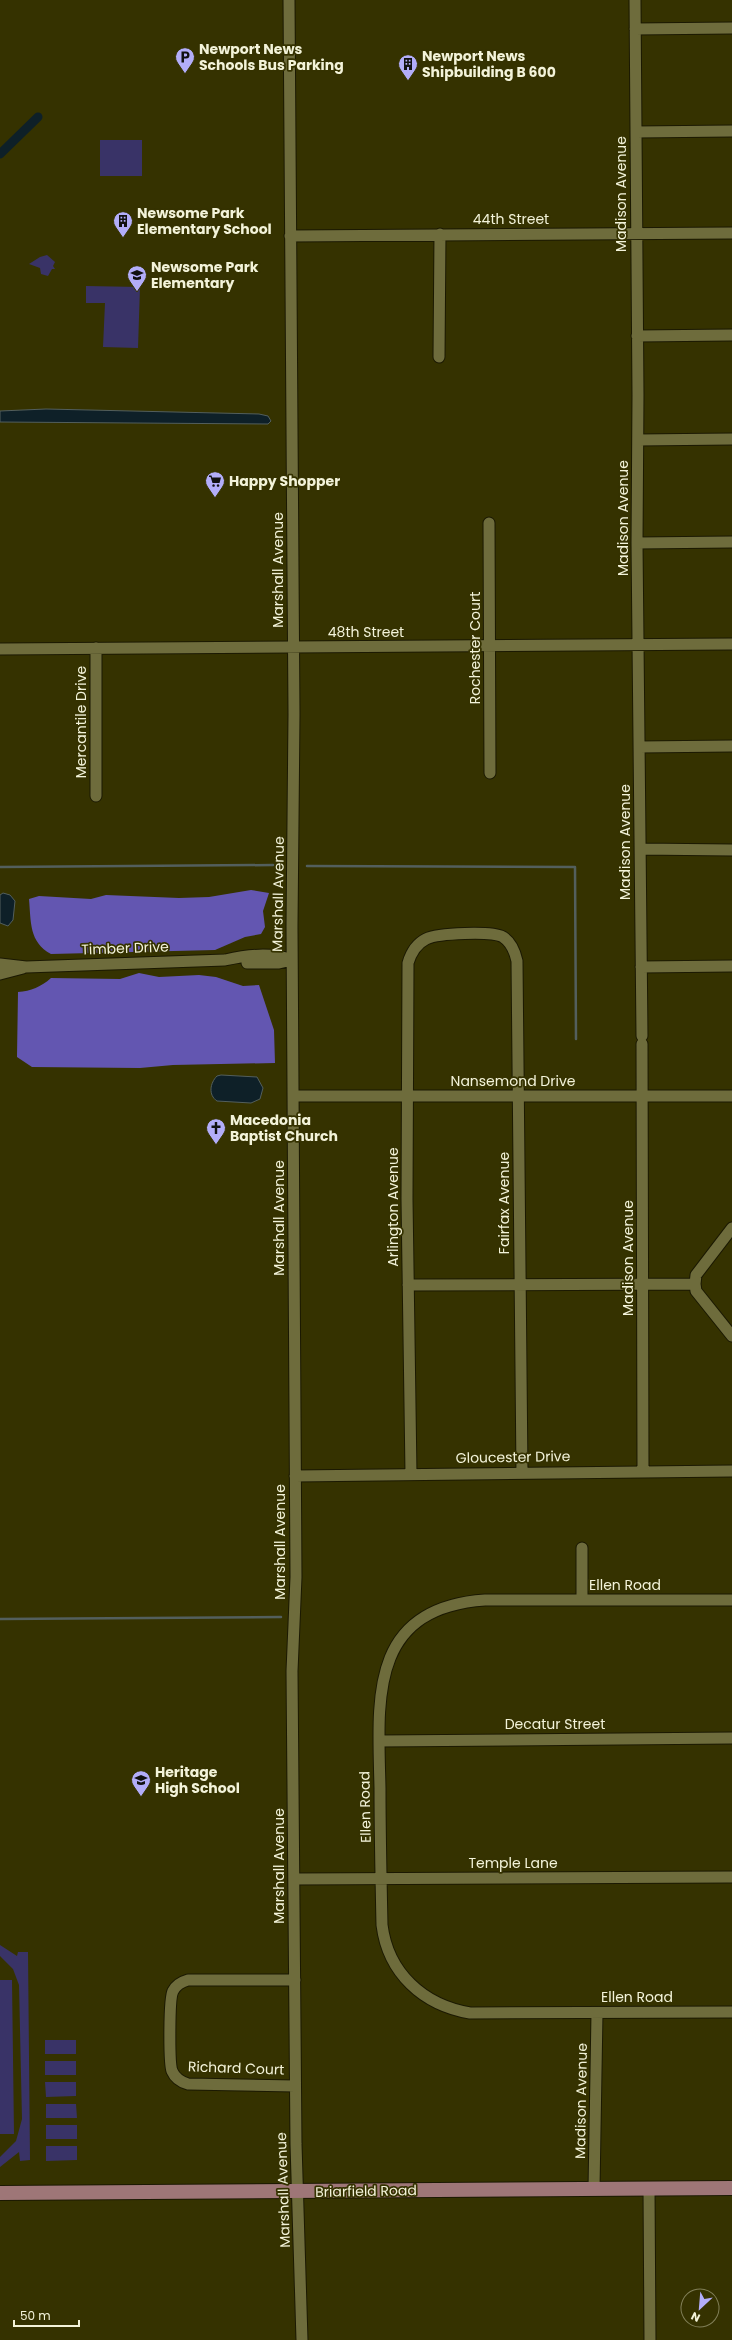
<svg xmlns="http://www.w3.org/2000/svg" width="732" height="2340" viewBox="0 0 732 2340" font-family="Poppins,sans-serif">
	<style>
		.green { fill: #393367 }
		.forest { fill: #6356b1 }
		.water { fill: #0e2028; stroke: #535f5d }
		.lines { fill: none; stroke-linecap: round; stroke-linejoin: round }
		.stream { stroke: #535f5d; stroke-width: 2.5 }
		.canal { stroke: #0e2028; stroke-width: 9 }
		.minor-casing { stroke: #1b1902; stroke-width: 13 }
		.major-casing { stroke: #1b1902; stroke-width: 16 }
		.minor { stroke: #6e6c3c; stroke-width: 11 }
		.major { stroke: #9e7677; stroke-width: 14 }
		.labels { text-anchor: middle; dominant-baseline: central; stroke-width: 3.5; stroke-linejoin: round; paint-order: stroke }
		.poi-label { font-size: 14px; font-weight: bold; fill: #f3f3d9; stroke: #353200; text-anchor: start }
		.street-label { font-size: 14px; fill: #f3f3d9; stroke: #353200 }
	</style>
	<rect width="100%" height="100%" fill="#353200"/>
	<path class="green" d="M100,140h42v36h-42z
		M47,255l8,7 -2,4 2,3h-3l-4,7 -7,-2 -1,-6 -11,-4 11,-7z
		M86,286l54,1 -2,61 -35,-1 2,-44h-19z
		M0,1945l17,11 1,-4h10l2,208 -10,1 -1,-9 -19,15v-10l16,-16 6,-22 -3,-134 -6,-16 -13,-13z
		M0,1980h12l2,154h-14z
		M45,2040h31v14h-31z
		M45,2061h31v14h-31z
		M45,2082h31v14l-30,1z
		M46,2104h30l1,14h-31z
		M46,2125h31v14h-31z
		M46,2146h31v14l-31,1z"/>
	<path class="forest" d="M251,890l18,3 -6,18 2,16 -4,7 -16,3 -30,13 -164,4c-22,-12 -20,-32 -22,-55l10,-3 52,3 15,-4 73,3 30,-1z
		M139,973l20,4 40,-2 17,2 27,9 16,-1 15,45 1,33 -102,2 -33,3 -108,-1 -15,-10 1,-65c13,-1 23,-5 33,-14l69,1z"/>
	<path class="water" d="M46,409l213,5 9,2 3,5 -3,3 -268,-2v-11z
		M3,893l7,2 5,6 -2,19 -5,6 -8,-3v-28z
		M221,1075l36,2 6,11 -3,11 -9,4 -34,-2c-9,-6 -7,-18 0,-25z"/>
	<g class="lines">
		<path class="stream" d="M307,866l268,1 1,172
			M0,867l273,-2
			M0,1619l281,-2"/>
		<path class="canal" d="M0,154l38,-37"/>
		<g class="minor-casing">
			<path id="minor" d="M289,0l5,714 -2,212 4,651 -4,94 4,473 6,196
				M635,0l3,395 -1,148 5,493
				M635,29l97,-1
				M636,132l96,-1
				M290,236l442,-3
				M637,336l95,-1
				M439,357l1,-123
				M638,440l94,-1
				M489,523l1,250
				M637,543l95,-1
				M0,649l732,-5
				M639,747l93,-1
				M96,796v-148
				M640,849l92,1
				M247,963h32l13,-3
				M0,964l26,3 199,-7c23,-5 46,-8 67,0
				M641,967l91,-1
				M0,974l23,-6
				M642,1044l1,427
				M293,1096h439
				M732,1228l-36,47 -1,9 1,7 36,45
				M408,1285l287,-1
				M411,1474l-4,-275 1,-236c3,-10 8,-19 18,-24 12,-6 66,-8 77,-2 8,5 12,15 14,24l5,511
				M295,1476l437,-5
				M582,1548v52
				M732,1600h-247c-117,8 -107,100 -105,188 0,46 1,91 2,137 6,48 41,80 88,88l262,-1
				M379,1741l353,-3
				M294,1879l438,-2
				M295,1980h-107c-7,2 -12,5 -15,11 -4,7 -4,72 -1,80 3,7 9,11 16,13l107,2
				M594,2189l3,-176
				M649,2189l1,151"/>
		</g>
		<g class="major-casing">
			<path id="major" d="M0,2193l732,-5"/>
		</g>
		<use href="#minor" class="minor"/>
		<use href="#major" class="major"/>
	</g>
	<defs>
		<g id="parking-pin" transform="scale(1)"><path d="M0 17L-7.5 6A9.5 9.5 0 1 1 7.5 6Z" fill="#b2adf9" stroke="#353200"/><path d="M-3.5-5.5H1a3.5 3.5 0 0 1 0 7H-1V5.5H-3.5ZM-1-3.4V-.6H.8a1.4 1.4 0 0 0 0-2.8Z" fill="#111"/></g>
		<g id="building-pin" transform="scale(1)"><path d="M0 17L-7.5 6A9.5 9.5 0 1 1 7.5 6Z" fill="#b2adf9" stroke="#353200"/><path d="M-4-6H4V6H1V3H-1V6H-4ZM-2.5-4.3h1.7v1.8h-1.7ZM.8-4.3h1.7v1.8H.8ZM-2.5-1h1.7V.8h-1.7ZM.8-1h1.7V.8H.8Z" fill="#111"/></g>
		<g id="school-pin" transform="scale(1)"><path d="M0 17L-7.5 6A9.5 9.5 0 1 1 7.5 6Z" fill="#b2adf9" stroke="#353200"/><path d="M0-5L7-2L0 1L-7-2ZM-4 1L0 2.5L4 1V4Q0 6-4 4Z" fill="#111"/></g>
		<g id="supermarket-pin" transform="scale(1)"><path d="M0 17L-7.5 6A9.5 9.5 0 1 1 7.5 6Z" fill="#b2adf9" stroke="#353200"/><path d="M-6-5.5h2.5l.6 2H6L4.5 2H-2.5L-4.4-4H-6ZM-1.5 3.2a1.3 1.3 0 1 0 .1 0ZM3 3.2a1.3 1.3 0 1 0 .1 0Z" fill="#111"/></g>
		<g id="church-pin" transform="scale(1)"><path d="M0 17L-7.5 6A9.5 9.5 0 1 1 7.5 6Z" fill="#b2adf9" stroke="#353200"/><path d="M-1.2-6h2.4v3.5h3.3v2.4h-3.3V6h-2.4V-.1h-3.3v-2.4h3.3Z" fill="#111"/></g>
	</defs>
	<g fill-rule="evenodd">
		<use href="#parking-pin" x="185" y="57"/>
		<use href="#building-pin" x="408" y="64"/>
		<use href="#building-pin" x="123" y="221"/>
		<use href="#school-pin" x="137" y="275"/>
		<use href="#supermarket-pin" x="215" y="481"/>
		<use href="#church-pin" x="216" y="1128"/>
		<use href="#school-pin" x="141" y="1780"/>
	</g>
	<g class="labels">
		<g class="poi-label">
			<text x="199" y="49">Newport News<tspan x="199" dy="16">Schools Bus Parking</tspan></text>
			<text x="422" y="56">Newport News<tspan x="422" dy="16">Shipbuilding B 600</tspan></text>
			<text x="137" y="213">Newsome Park<tspan x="137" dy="16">Elementary School</tspan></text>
			<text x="151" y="267">Newsome Park<tspan x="151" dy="16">Elementary</tspan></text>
			<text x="229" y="481">Happy Shopper</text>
			<text x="230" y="1120">Macedonia<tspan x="230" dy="16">Baptist Church</tspan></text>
			<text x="155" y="1772">Heritage<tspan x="155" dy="16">High School</tspan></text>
		</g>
		<g class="street-label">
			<text transform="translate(621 194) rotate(-90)">Madison Avenue</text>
			<text x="511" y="219">44th Street</text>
			<text transform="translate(623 518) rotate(-90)">Madison Avenue</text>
			<text transform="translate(278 570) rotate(-90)">Marshall Avenue</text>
			<text x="366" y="632">48th Street</text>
			<text transform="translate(475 648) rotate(-90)">Rochester Court</text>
			<text transform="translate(81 722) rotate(-90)">Mercantile Drive</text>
			<text transform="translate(625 842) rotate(-90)">Madison Avenue</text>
			<text transform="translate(278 894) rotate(-89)">Marshall Avenue</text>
			<text transform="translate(125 948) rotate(-2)">Timber Drive</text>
			<text x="513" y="1081">Nansemond Drive</text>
			<text transform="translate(504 1203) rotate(-90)">Fairfax Avenue</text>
			<text transform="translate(393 1207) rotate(-90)">Arlington Avenue</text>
			<text transform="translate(279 1218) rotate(-90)">Marshall Avenue</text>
			<text transform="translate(628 1258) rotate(-90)">Madison Avenue</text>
			<text transform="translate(513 1457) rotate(-1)">Gloucester Drive</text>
			<text transform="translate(280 1542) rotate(-90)">Marshall Avenue</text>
			<text x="625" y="1585">Ellen Road</text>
			<text x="555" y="1724">Decatur Street</text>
			<text transform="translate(365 1807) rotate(-91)">Ellen Road</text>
			<text x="513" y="1863">Temple Lane</text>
			<text transform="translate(279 1866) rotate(-90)">Marshall Avenue</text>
			<text x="637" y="1997">Ellen Road</text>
			<text transform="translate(236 2068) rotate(2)">Richard Court</text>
			<text transform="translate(581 2101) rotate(-89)">Madison Avenue</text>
			<text transform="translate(283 2190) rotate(-92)">Marshall Avenue</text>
			<text transform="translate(366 2191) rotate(-1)">Briarfield Road</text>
		</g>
	</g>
	<g transform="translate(700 2308) rotate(206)"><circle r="19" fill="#353200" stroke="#817f57"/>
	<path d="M0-3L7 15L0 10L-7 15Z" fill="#b2adf9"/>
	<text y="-6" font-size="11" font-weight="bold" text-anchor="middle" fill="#f3f3d9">N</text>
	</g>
	<path d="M14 2320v6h65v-6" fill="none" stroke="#f3f3d9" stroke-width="2"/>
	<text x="20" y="2320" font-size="12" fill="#f3f3d9" stroke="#353200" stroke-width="3" paint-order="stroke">50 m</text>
</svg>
